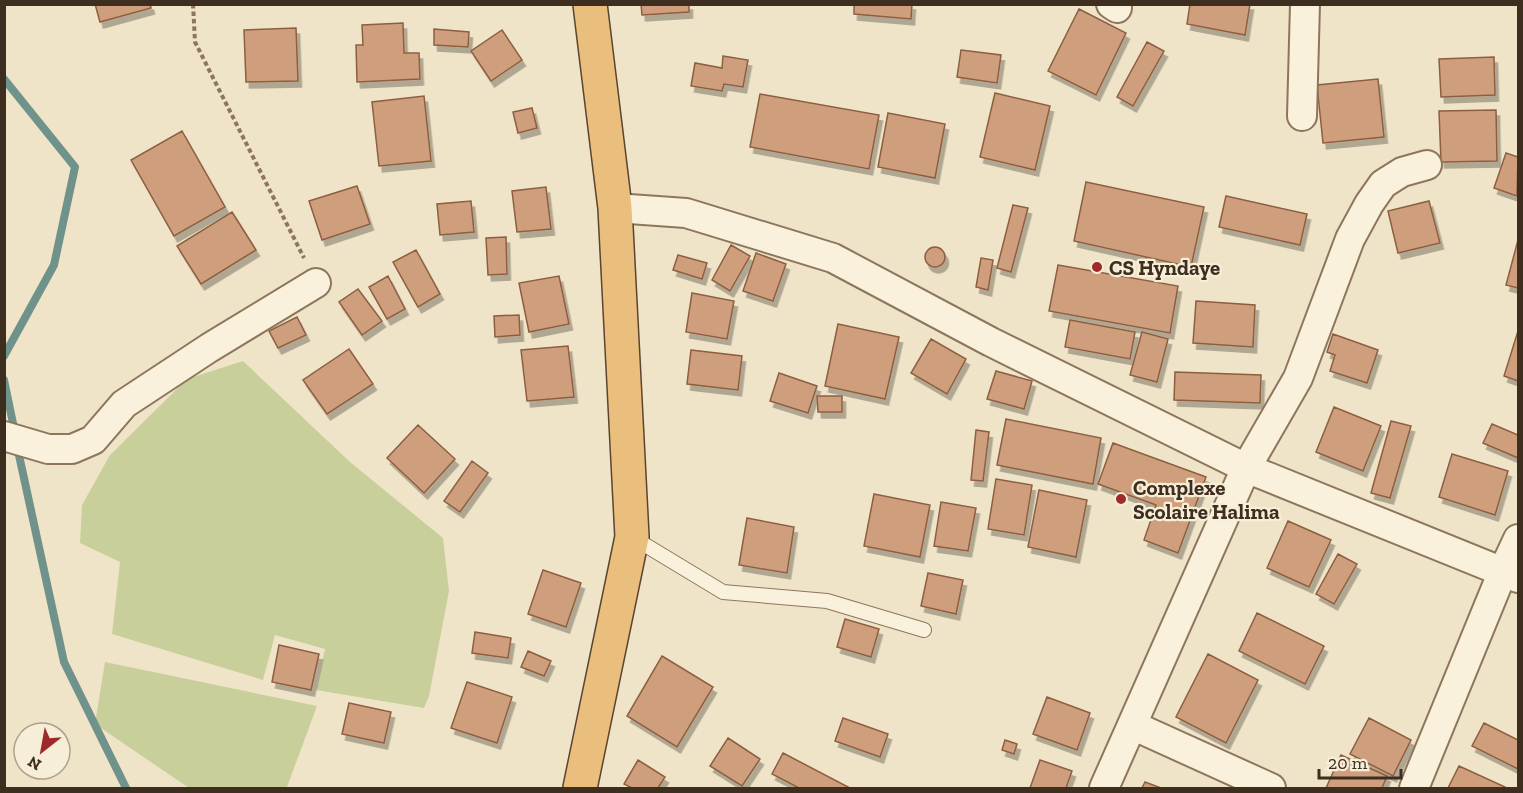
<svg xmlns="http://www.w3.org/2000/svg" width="1523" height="793" viewBox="0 0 1523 793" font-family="'Zilla Slab',serif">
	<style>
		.green { fill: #c9cf9b }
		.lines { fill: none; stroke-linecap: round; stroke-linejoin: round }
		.stream { stroke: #6f938a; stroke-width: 8 }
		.building { fill: #cf9f7d; stroke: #8d5f41; stroke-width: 1.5; filter: url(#shadow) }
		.service-casing { stroke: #8d765c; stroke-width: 16 }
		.minor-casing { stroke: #8d765c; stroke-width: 32 }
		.trunk-casing { stroke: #5b4430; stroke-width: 36 }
		.path { stroke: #8d765c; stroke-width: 4; stroke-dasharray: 4.5 3; stroke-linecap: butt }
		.service { stroke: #faf1dc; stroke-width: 14 }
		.minor { stroke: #faf1dc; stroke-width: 28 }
		.trunk { stroke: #eabe7c; stroke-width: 33 }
		.poi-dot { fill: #9e2a2b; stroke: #f7eed8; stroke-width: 2 }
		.labels { text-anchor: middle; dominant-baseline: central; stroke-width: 4.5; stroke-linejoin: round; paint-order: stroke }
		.poi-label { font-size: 21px; font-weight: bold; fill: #3d2e20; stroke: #f7eed8; text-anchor: start }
	</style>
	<defs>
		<filter id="shadow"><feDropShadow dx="3.5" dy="6" stdDeviation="0" flood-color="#0004"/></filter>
	</defs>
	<rect width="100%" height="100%" fill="#f0e4c8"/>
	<path class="green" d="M243,361l107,101 93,76 6,53 -20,105 -5,12 -108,-18 9,-41 -50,-14 -12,45 -151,-46 8,-72 -40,-19 2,-38 28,-50 77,-76z
		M105,662l212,44 -30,81 2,1h-100l-94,-64z"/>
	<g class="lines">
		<path class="stream" d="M4,79l71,88 -21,98 -50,91
			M4,380l11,53
			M17,446l47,216 62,126"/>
	</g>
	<path class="building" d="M95,4h55l1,4 -51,14z
		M641,4h48v8l-47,3z
		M854,4h58l-1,15 -57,-5z
		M1190,4h60l-5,31 -58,-11z
		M1079,9l47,24 -30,62 -48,-24z
		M403,23l1,30h15l1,26 -63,3 -1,-37h7l-1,-20z
		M296,28l2,53 -52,1 -2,-52z
		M434,29l35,3 -1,15 -34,-2z
		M502,30l20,30 -31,21 -20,-30z
		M1147,42l17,9 -31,55 -16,-9z
		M961,50l40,5 -4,28 -40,-6z
		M723,56l25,4 -5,27 -19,-3 -2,7 -31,-5 4,-23 27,5z
		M1494,57l1,38 -54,2 -2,-38z
		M1378,79l6,58 -61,6 -6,-58z
		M995,93l55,13 -15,64 -55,-13z
		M760,94l119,21 -10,54 -119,-22z
		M424,96l7,65 -52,5 -7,-64z
		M532,108l5,20 -19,5 -5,-21z
		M1496,110l1,51 -56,1 -2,-51z
		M888,113l57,11 -10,54 -57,-11z
		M182,131l43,76 -51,29 -43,-76z
		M1506,153l12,4 -1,39 -23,-8z
		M1086,182l118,25 -13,60 -117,-26z
		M357,186l13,38 -48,16 -13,-39z
		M546,187l5,42 -34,3 -5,-41z
		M1226,196l81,18 -7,31 -81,-18z
		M471,201l3,31 -34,3 -3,-31z
		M1429,201l11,42 -42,10 -10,-42z
		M1013,205l15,3 -17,64 -14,-4z
		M232,212l24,38 -55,34 -24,-38z
		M506,237l1,37 -19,1 -2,-37z
		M1518,240v48l-12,-3z
		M731,245l19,11 -20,35 -18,-11z
		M925 257a10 10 0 1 1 20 0a10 10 0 1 1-20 0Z
		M416,250l24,44 -22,13 -25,-45z
		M756,253l30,11 -13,37 -30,-10z
		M678,255l29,8 -5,16 -29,-9z
		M981,258l12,2 -5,30 -12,-3z
		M1058,265l120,21 -8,47 -121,-22z
		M388,276l17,33 -18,10 -18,-32z
		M559,276l10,48 -40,8 -10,-49z
		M358,289l24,32 -20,14 -23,-33z
		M692,293l42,8 -7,38 -41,-7z
		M1196,301l59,4 -2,42 -60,-4z
		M519,315l1,20 -25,2 -1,-21z
		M297,317l9,18 -28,13 -9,-17z
		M1070,320l65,12 -5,27 -65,-12z
		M838,324l61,13 -14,62 -60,-13z
		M1518,331v50l-14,-5z
		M1142,332l26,7 -11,43 -27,-7z
		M1333,334l45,16 -11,33 -37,-12 5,-16 -8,-3z
		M931,339l35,20 -19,35 -36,-21z
		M568,346l6,51 -47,4 -6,-51z
		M349,349l24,35 -46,30 -24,-34z
		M691,350l51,6 -4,34 -51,-6z
		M996,371l36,10 -8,28 -37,-10z
		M1175,372l86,3 -1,28 -86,-3z
		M779,373l38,13 -9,27 -38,-12z
		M817,396h25v16h-24z
		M1334,407l47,19 -18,45 -47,-19z
		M1006,419l95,19 -8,46 -96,-19z
		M1391,421l20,5 -21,72 -19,-5z
		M1492,424l26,11v23l-35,-15z
		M418,425l37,34 -31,34 -37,-35z
		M976,430l13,2 -6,49 -12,-1z
		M1113,443l93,34 -28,76 -34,-13 12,-35 -58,-21z
		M1452,454l56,17 -13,44 -56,-18z
		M472,461l16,12 -28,39 -16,-11z
		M996,479l36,6 -8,50 -36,-6z
		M1039,490l48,10 -11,57 -48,-10z
		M874,494l56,11 -10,52 -56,-11z
		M941,502l35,6 -8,43 -34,-5z
		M747,518l47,9 -7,46 -48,-8z
		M1288,521l43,19 -22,47 -42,-19z
		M1338,554l19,10 -23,40 -18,-10z
		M543,570l38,13 -15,44 -38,-13z
		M928,573l35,7 -7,34 -35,-8z
		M1257,613l67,33 -19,38 -66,-33z
		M845,619l34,10 -8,28 -34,-10z
		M475,632l36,6 -3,20 -36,-5z
		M279,645l40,9 -8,36 -39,-8z
		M528,651l23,10 -7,15 -23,-9z
		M1208,654l50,26 -32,63 -50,-26z
		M662,656l51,31 -36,60 -50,-31z
		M467,682l45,15 -15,46 -46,-15z
		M1047,697l43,16 -13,37 -44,-16z
		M349,703l42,9 -7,31 -42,-9z
		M843,718l45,16 -8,23 -45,-16z
		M1369,718l42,22 -18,36 -43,-22z
		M1484,723l34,17v29l-46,-23z
		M728,738l32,21 -18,27 -32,-20z
		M1005,740l12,4 -3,10 -12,-4z
		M783,753l65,34 -1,1h-48l-27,-14z
		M1341,755l46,21 -5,12h-56z
		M638,760l27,17 -7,11h-26l-8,-4z
		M1040,760l32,11 -6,17h-36z
		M1459,766l46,21v1h-57z
		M1145,782l16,6h-19z"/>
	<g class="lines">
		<g class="service-casing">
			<path id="service" d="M632,537l91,55 104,9 97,29"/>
		</g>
		<g class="minor-casing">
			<path id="minor" d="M1111,4l6,4
				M1302,116l3,-112
				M615,208l71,5 147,45 158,84 255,126 272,110
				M4,436l44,13h24l21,-9 31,-36 85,-56 107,-65
				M1132,725l139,63
				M1104,788l142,-320 52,-90 52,-139 19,-35 14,-20 19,-12 25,-7
				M1414,788l89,-217 15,-32"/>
		</g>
		<g class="trunk-casing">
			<path id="trunk" d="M580,788l52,-251 -17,-329 -25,-204"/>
		</g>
		<path class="path" d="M193,4l2,38 109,216"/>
		<use href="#service" class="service"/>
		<use href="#minor" class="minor"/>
		<use href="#trunk" class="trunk"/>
	</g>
	<g class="poi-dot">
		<circle cx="1097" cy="267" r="6"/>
		<circle cx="1121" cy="499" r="6"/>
	</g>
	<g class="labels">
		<g class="poi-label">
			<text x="1109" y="267">CS Hyndaye</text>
			<text x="1133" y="487">Complexe<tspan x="1133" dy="24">Scolaire Halima</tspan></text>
		</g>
	</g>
	<rect width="1523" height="793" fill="none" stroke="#3d2e20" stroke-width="12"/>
	<g transform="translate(42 751) rotate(211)"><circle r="28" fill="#f7eed8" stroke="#ada18e" stroke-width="1.5"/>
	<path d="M0-4.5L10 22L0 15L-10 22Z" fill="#9e2a2b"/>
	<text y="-9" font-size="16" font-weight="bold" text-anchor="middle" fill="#3d2e20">N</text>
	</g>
	<path d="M1319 769v9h82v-9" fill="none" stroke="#3d2e20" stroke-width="3"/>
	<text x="1328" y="769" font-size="18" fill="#3d2e20" stroke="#f7eed8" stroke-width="4.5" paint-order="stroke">20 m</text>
</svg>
